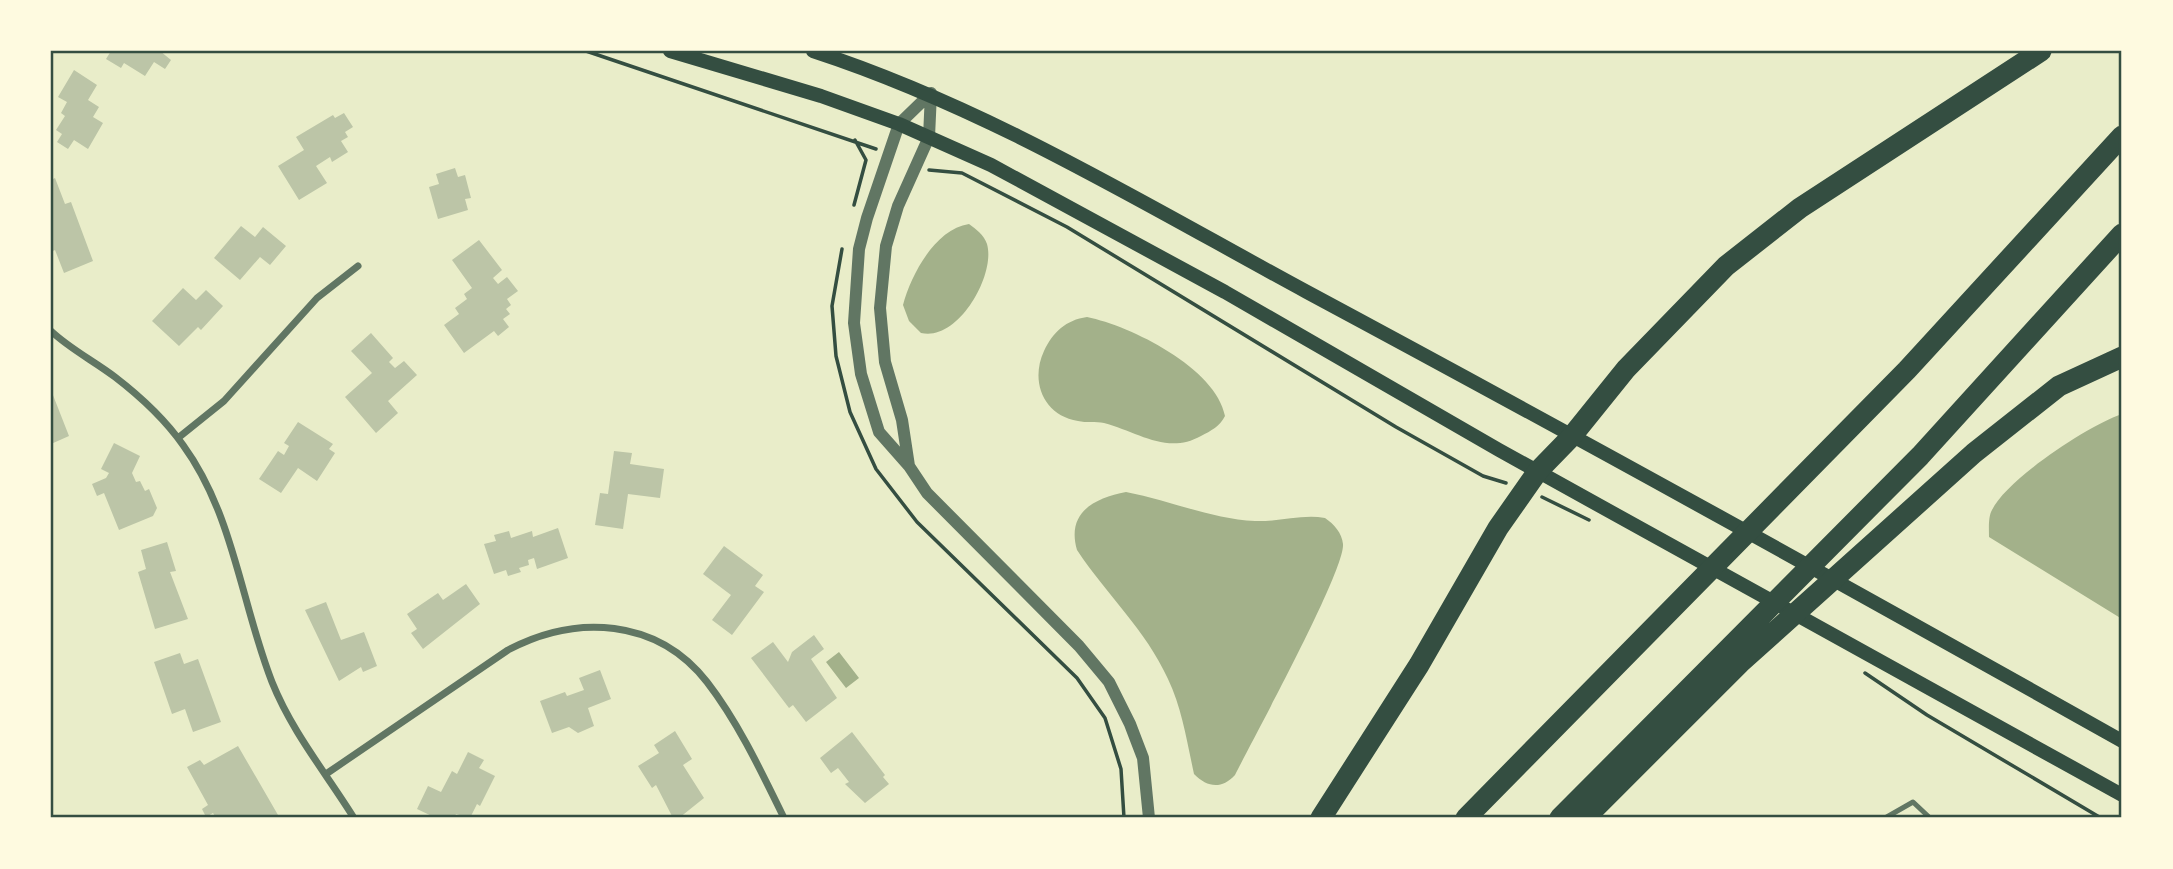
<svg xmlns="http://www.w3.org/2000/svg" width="2173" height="869" viewBox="0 0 2173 869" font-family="'Golos Text',sans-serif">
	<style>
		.water { fill: #a3b18a }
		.building { fill: #bcc5a7 }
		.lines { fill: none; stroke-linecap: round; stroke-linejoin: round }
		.path { stroke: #344e41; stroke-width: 3.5 }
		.service { stroke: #617663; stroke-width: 5 }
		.minor { stroke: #617663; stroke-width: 7 }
		.tertiary { stroke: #617663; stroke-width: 12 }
		.secondary { stroke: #344e41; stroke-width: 14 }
		.motorway { stroke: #344e41; stroke-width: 21 }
		.neatline { fill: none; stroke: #344e41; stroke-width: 2.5 }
	</style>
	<rect width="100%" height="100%" fill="#e9edc9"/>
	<path class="water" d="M969,224c7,5 15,11 18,20 9,31 -29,98 -66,89l-12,-12 -6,-16c8,-30 32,-76 66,-81z
		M1087,317c44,9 129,51 138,99 -5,10 -14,15 -24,20 -34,19 -63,-4 -97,-13 -8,-2 -18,0 -26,-2 -35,-6 -48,-40 -34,-70 9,-19 22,-31 43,-34z
		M2122,414v205l-133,-82c0,-8 -1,-20 3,-27 15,-31 97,-85 130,-96z
		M1126,492c43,8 85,27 129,29 24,1 47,-7 70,-3 9,6 17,15 18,26 2,27 -90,195 -108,231 -14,15 -28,12 -41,-1 -7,-32 -12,-66 -26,-95 -22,-49 -62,-85 -91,-129 -11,-38 18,-52 49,-58z
		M839,652l20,26 -13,10 -20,-26z"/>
	<path class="building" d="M111,51h49l11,9 -6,9 -11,-7 -9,14 -21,-13 -3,5 -15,-9z
		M74,70l23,15 -9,15 11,7 -6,10 10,6 -15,26 -14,-9 -6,9 -11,-7 5,-8 -6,-4 9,-14 -4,-3 6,-11 -9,-5z
		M344,113l9,14 -8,5 3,5 -7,4 7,11 -16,10 -2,-5 -14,9 11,17 -28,17 -21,-34 26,-16 -8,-13 37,-22 2,3z
		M455,168l3,9 7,-2 6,23 -6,1 3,11 -30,9 -9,-32 10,-3 -3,-10z
		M55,178l10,26 6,-2 22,59 -29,12 -9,-23 -4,2v-72z
		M241,226l14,11 8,-10 23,19 -16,19 -10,-8 -20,23 -26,-22z
		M479,240l23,30 -9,8 5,6 9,-7 11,14 -11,8 4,6 -5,4 4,5 -7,5 6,8 -11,9 -4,-5 -30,22 -20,-28 15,-11 -4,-6 12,-9 -3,-5 8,-6 -20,-28z
		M183,288l13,12 10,-10 17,16 -22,24 -3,-3 -19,19 -27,-25z
		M371,333l22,25 -4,4 6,6 9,-7 13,14 -29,26 10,12 -22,20 -31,-36 27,-24 -21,-22z
		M51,390l18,46 -18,8z
		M298,422l35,22 -4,5 6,4 -18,28 -19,-13 -17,25 -22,-14 19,-28 6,4 5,-9 -5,-3z
		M114,443l26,13 -8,17 4,9 4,-1 5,10 4,-2 8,19 -4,8 -34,14 -15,-37 -7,3 -5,-12 14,-6 3,-5 -8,-4z
		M614,451l18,2 -2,11 34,5 -4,29 -32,-4 -5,35 -28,-4 5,-32 8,1z
		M558,528l10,30 -31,11 -3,-11 -6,2 1,5 -10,3 2,4 -13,4 -2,-6 -12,4 -10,-30 12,-3 -2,-6 15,-4 2,7 21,-7 1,6z
		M167,542l9,29 -6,1 18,47 -33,10 -17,-57 8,-3 -5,-19z
		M724,546l39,29 -8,11 9,6 -32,43 -20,-15 19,-25 -28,-21z
		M466,584l14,20 -57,45 -12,-16 6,-4 -10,-15 31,-21 5,7z
		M326,602l15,38 23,-8 13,34 -14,6 -2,-5 -22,14 -34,-71z
		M814,635l10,14 -13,10 26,39 -31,24 -13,-17 -4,3 -38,-50 22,-16 15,20 4,-10z
		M180,653l4,11 14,-5 23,63 -28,10 -8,-23 -13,5 -18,-52z
		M600,670l11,29 -23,9 6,18 -16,7 -9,-6 -17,6 -12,-32 25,-9 2,4 17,-6 -5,-12z
		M675,731l17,28 -9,6 21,33 -25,20h-6l-17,-33 -4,3 -14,-22 21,-13 -5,-8z
		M852,732l33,43 -2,2 6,7 -24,19 -20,-19 4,-2 -11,-14 -7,5 -11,-15z
		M238,746l40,69 -7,3h-55l-3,-5 -7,4 -4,-8 6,-4 -21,-38 13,-7 4,5z
		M468,752l16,8 -5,8 16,8 -15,30 -3,-2 -7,14 -14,-4 -2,4h-18l-19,-9 11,-23 13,6 11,-21 5,3z"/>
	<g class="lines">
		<path class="path" d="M586,51l290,98
			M929,170l33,3 105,54 329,200 87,49 23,7
			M854,205l12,-45 -11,-20
			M842,249l-10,57 4,50 14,56 26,57 41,53 160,156 28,40 16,51 3,49
			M1542,497l47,23
			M1865,673l62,42 174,103"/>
		<path class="service" d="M1885,818l28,-16 17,16"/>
		<path class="minor" d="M51,331c19,18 43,30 64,46 26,20 49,41 68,68 51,70 58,158 89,237 20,50 54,91 82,136
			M178,438l46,-37 93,-103 41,-32
			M326,774l182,-124c68,-36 149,-32 199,32 31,40 55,91 77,136"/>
		<path class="tertiary" d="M931,93l-32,31 -32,94 -8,31 -5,74 7,51 18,58 30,34 18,27 152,153 30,36 21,42 13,34 6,60
			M909,466l-7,-46 -17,-58 -5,-54 6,-62 12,-40 31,-69 2,-44"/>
		<path class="secondary" d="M670,51l151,45 78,28 92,41 234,127 274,158 623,345
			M813,51c175,57 333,154 494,241 274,147 545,297 815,449"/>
		<path class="motorway" d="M1321,818l98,-153 79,-137 40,-57 34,-35 54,-67 100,-103 74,-58 241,-157
			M1466,818l441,-448 215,-234
			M1560,818l360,-362 202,-222
			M1585,818l155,-155 234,-210 85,-67 63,-29"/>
	</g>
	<rect width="2173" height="869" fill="none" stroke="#fefae0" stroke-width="105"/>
	<rect x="52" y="52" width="2068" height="764" class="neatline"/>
</svg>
